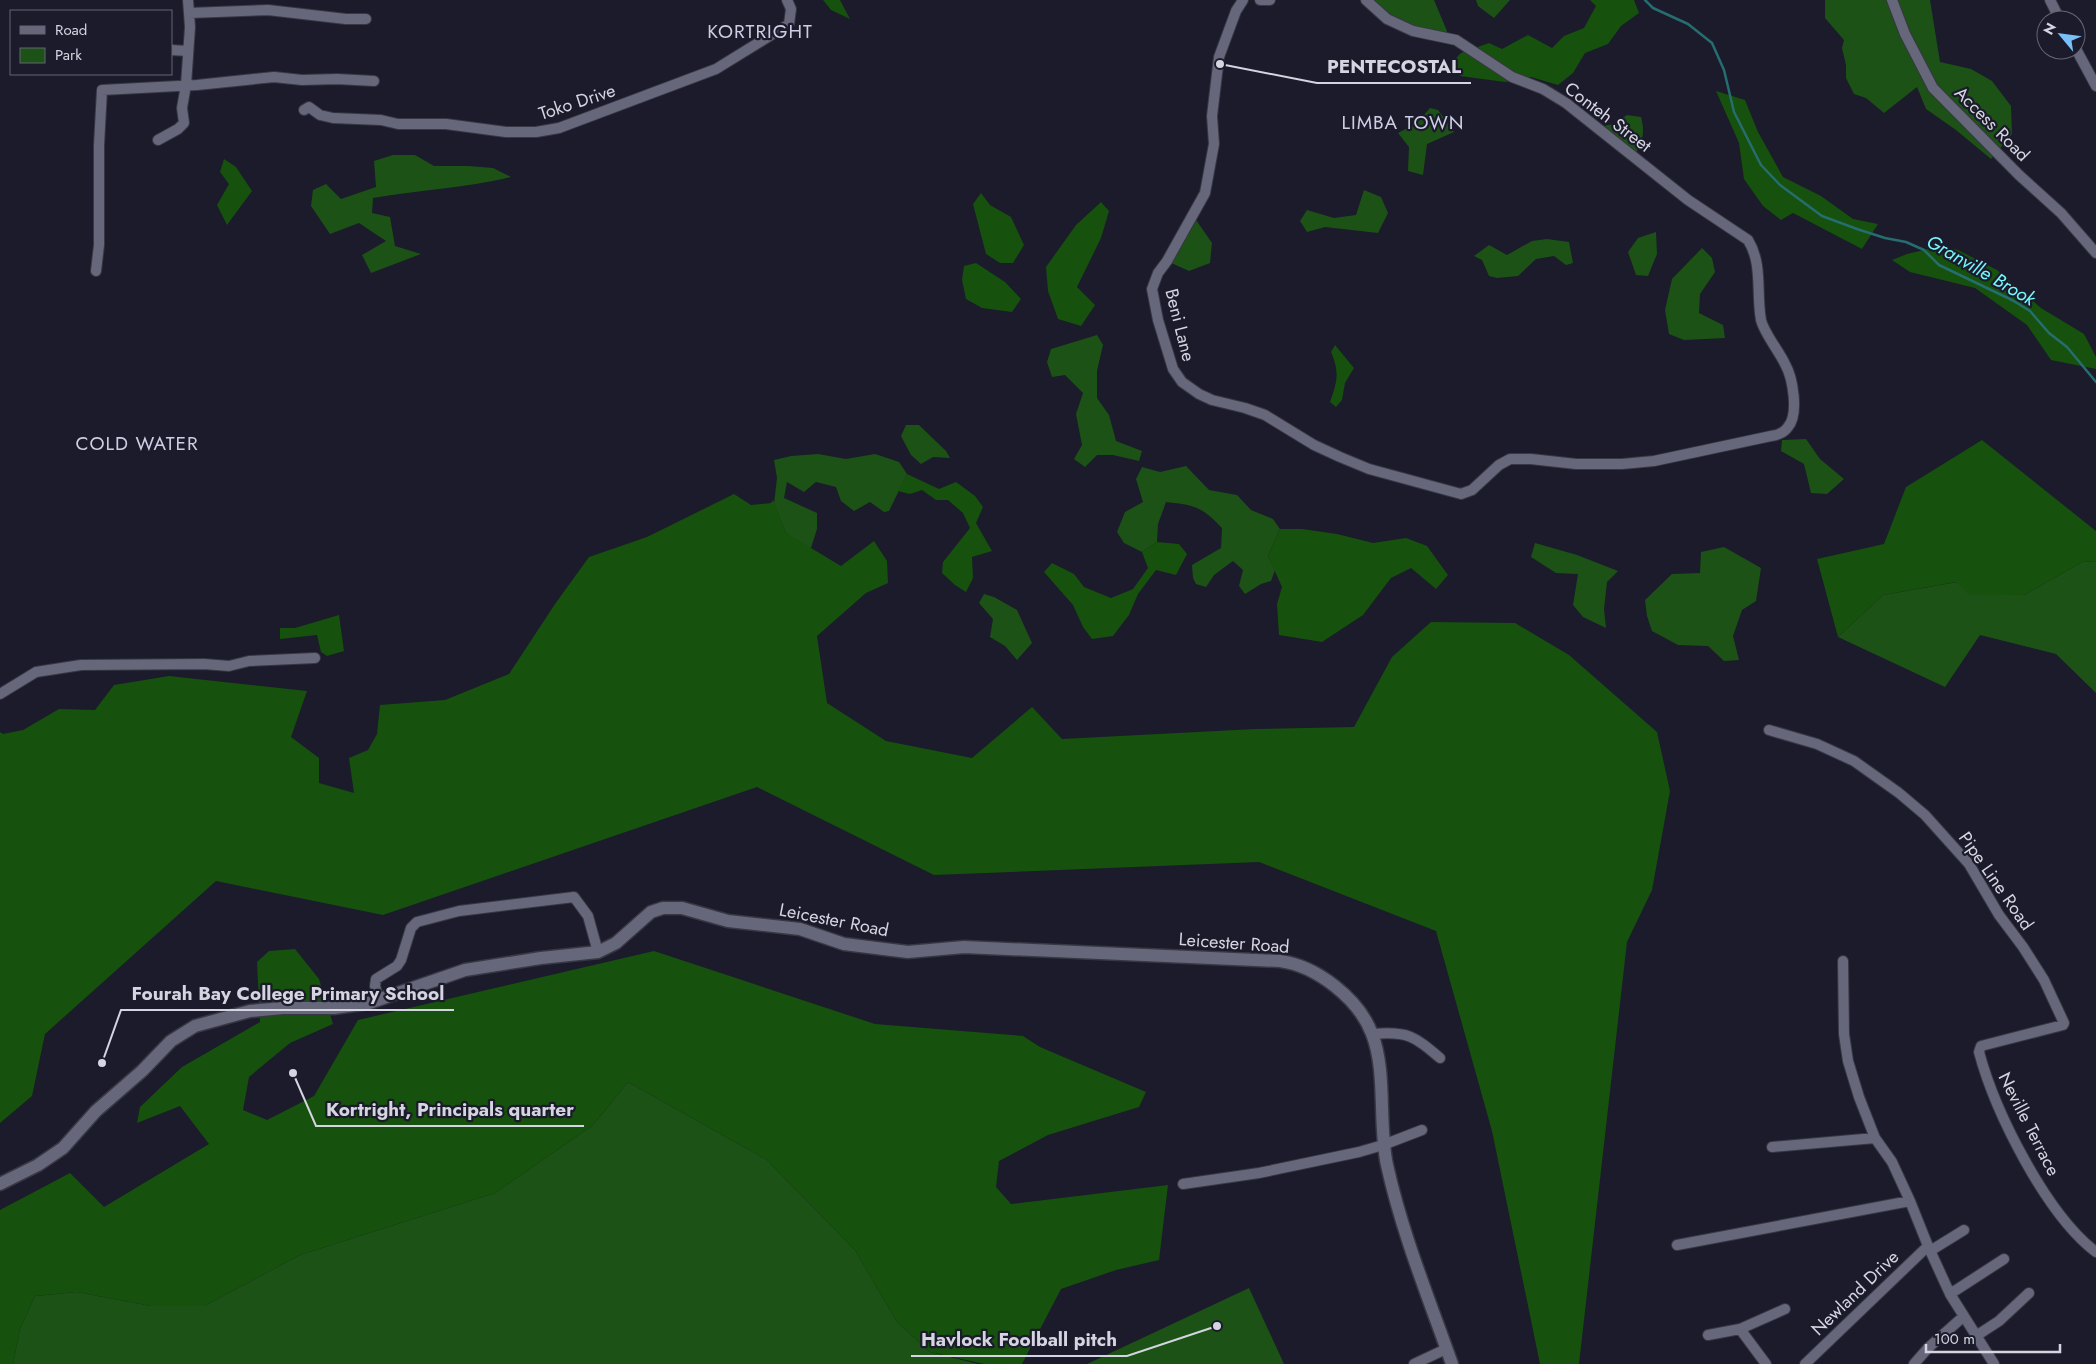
<svg xmlns="http://www.w3.org/2000/svg" width="2096" height="1364" viewBox="0 0 2096 1364" font-family="Jost,sans-serif">
	<style>
		.green { fill: #1c5215 }
		.forest { fill: #16510d }
		.lines { fill: none; stroke-linecap: round; stroke-linejoin: round }
		.stream { stroke: #266d70; stroke-width: 2.5 }
		.minor-casing { stroke: #383744; stroke-width: 12 }
		.tertiary-casing { stroke: #383744; stroke-width: 15 }
		.minor { stroke: #67677b; stroke-width: 10 }
		.tertiary { stroke: #67677b; stroke-width: 12 }
		.labels { text-anchor: middle; dominant-baseline: central; stroke-width: 4.5; stroke-linejoin: round; paint-order: stroke }
		.street-label { font-size: 18px; fill: #d5d5e1; stroke: #1b1b2b }
		.neighbourhood-label { font-size: 19px; letter-spacing: 1px; fill: #cdcde3; stroke: #1b1b2b }
		.water-label { font-size: 19px; font-style: italic; fill: #74f8fe; stroke: #1b1b2b }
		.leader { fill: none; stroke: #d5d5e1; stroke-width: 2 }
		.callout-dot { fill: #d5d5e1; stroke: #1b1b2b; stroke-width: 2 }
		.callout-label { font-size: 19px; text-anchor: middle; font-weight: bold; fill: #d5d5e1; stroke: #1b1b2b; stroke-width: 4.5; stroke-linejoin: round; paint-order: stroke }
	</style>
	<rect width="100%" height="100%" fill="#1b1b2b"/>
	<path class="green" d="M1366,0h68l13,31 -2,7 -32,-7z
		M1476,0h34l-16,18 -16,-12z
		M1825,0h105l10,62 31,7 21,12 19,25 1,28 -21,25 -35,-29 -30,-21 -9,-22 -33,26 -18,-15 -12,-4 -8,-16v-13l-4,-17 2,-8 -19,-22z
		M1430,108l8,2 16,22 -27,12 -4,31 -15,-4 1,-24 -11,-14 19,-10z
		M1627,115l14,2c4,15 2,23 -5,36l-38,-26 16,-3z
		M393,155h22l19,11h34l25,2 18,9c-46,11 -92,13 -138,21l-1,15 18,4 5,29 26,8 -50,19 -9,-18 24,-14 -27,-18 -29,11 -19,-28 2,-16 13,-6 15,15 35,-12 -2,-26z
		M1364,190l17,7 7,16 -10,20 -53,-6 -18,5 -7,-11 7,-11 27,8 22,-3z
		M1192,214l20,29 -2,20 -21,8 -22,-10z
		M1656,232l1,22 -9,22 -12,-1 -8,-23 10,-14z
		M1547,239l22,3 4,21 -7,2 -12,-9 -18,3 -18,17 -21,2 -8,-2 -7,-16 -8,-4 15,-11 18,10 25,-14z
		M1702,248l10,10 3,14 -15,22 -1,19 24,12 2,13 -41,2 -15,-6 -4,-24 7,-31z
		M1097,335l6,10 -6,26v27l12,17 7,26 26,10 -3,10 -26,-6h-16l-12,12 -11,-8 8,-14 -6,-31 7,-21 -18,-18 -13,2 -5,-15 4,-13z
		M906,425h13l27,26 4,7 -17,-1 -12,7 -10,-9 -10,-19z
		M1806,439l14,20 24,20 -17,15 -16,-1 -7,-29 -23,-13 1,-11z
		M818,454l28,5 29,-5 24,8 8,12 -18,37 -5,1 -14,-10 -16,9 -13,-10 -5,-14 -20,-5 -12,10 -17,-10 -3,16 33,15v16l-7,22 -24,-18 -12,-29 3,-26 -3,-18 17,-4z
		M1186,466l23,24 28,5 14,15 22,9 7,10 -12,27 7,14 -4,11 -10,3 -16,10 -6,-8 4,-16 -10,-9 -19,14 -8,12 -10,-3 -3,-6 -1,-13 29,-17 1,-20c-20,-21 -27,-23 -56,-26l-8,22 -1,18 -15,10 -18,-9 -7,-11 8,-20 18,-10 -7,-23 6,-12 18,5z
		M1535,543l42,12 41,16 -11,11 -3,27 2,19 -23,-11 -10,-12 5,-31 -22,-1 -25,-16z
		M1724,547l37,21 -5,33 -14,9 -9,26 6,24 -15,1 -16,-15 -30,-1 -26,-14 -5,-15 -2,-16 27,-26 28,-1 1,-21z
		M2096,561v132l-40,-39 -76,-19 -35,52 -107,-50 45,-42 74,-13 67,13 58,-33z
		M984,594l10,3 23,13 15,33 -15,17 -12,-14 -15,-9 3,-18 -14,-16z
		M628,1082l139,78 88,90 42,72 33,30 48,12h-965l7,-35 15,-33 42,-4 74,14h53l96,-51 195,-62 98,-68z
		M1249,1288l35,76h-197z"/>
	<path class="forest" d="M823,0h17l10,19 -19,-9z
		M1590,0h44l5,13 -18,13 -13,18 -23,9 -12,20 -15,12 -27,-8 -26,5 -45,-6 -6,-16 7,-7 28,-10 13,6 26,-14 24,13 12,-12 20,-8 12,-22z
		M1716,91l29,9 13,32 25,45 38,19 32,23 25,5 -16,25 -69,-36 -12,7 -18,-14 -19,-27 -5,-36z
		M224,159l12,8 16,24 -25,34 -10,-20 12,-21 -9,-12z
		M981,193l9,12 21,12 13,28 -11,18h-13l-14,-9 -13,-50z
		M1101,202l8,9 -8,27 -24,49 18,18 -14,21 -23,-7 -10,-28 -2,-24 30,-42z
		M1941,246l17,4 39,20 44,38 43,26 12,23v12l-45,-9 -24,-35 -52,-37 -65,-16 -18,-12 15,-6z
		M976,263l29,19 16,17 -9,13 -30,-4 -16,-9 -4,-19 2,-14z
		M1335,345l19,23 -9,15 -3,17 -6,7 -6,-5c7,-20 10,-29 1,-50z
		M1982,440l114,91v30l-14,1 -58,33 -56,-1 -12,-12 -73,13 -45,42 -21,-78 67,-15 22,-57z
		M907,474l32,15 17,-7 19,14 8,11 -7,16 16,28 -20,6 1,21 -7,14 -11,-7 -13,-12 1,-11 27,-34 -7,-15 -15,-13h-12l-14,-10 -12,4 -12,-3z
		M734,494l17,11 20,-2 2,-3 13,33 55,33 33,-25 13,20 1,22 -22,10 -49,43 10,67 59,38 86,17 60,-51 30,32 193,-10 99,-2 38,-70 39,-35 84,1 54,32 88,77 13,59 -18,99 -25,52 -48,422h-39l-48,-233 -56,-200 -177,-69 -325,13 -177,-88 -374,128 -167,-34 -171,153 -13,62 -32,27v-391l3,2 20,-4 36,-21 36,1 19,-25 55,-9 138,15 -16,46 28,21v25l35,10 -5,-35 19,-8 9,-16 3,-29 65,-5 64,-26 46,-70 34,-47 58,-20z
		M1280,529h22l35,5 36,9 33,-5 21,8 21,29 -12,14 -25,-21 -20,10 -28,37 -41,27 -43,-7 -2,-31 5,-17 -14,-31z
		M1157,542l22,2 8,10 -11,21 -20,-5 -18,24 -9,21 -16,21 -21,3 -9,-12 -10,-22 -29,-33 8,-9 22,11 10,13 27,11 22,-9 15,-21 -6,-16z
		M339,615l5,36 -17,5 -6,-4 -4,-17 -37,4v-11h15z
		M295,949l24,30 14,45 -43,19 -41,34 -6,33 24,10 47,-24 44,-76 296,-69 221,73 148,12 17,11 106,45 -7,15 -91,28 -49,26 -3,26 15,17 157,-19 -9,75 -43,10 -55,19 -39,75h-38l-54,-12 -33,-30 -42,-72 -88,-90 -139,-78 -35,43 -98,68 -195,62 -96,51h-53l-74,-14 -42,4 -15,33 -7,35h-13v-154l70,-37 34,34 105,-63 -29,-38 -43,17 3,-16 42,-40 78,-45 -3,-60 12,-11z"/>
	<g class="lines">
		<path class="stream" d="M1645,0l8,8 35,16 24,19 12,27 10,42 27,53 19,20 42,31 35,13 28,9 21,4 18,8 15,15 73,35 18,11 19,22 18,14 29,35"/>
		<g class="minor-casing">
			<path id="minor" d="M1243,0l-7,11 -17,46 -7,59 2,28 -9,49 -38,68 -9,12 -6,16 6,31 15,49 9,13 17,12 13,6 33,8 20,7 49,30 26,12 29,12 92,25 11,-4 27,-25 11,-6h21l45,5h46l32,-3 117,-25c7,-1 13,-3 17,-9 11,-13 5,-49 -3,-63 -6,-13 -21,-31 -24,-44 -5,-27 2,-56 -13,-80l-60,-40 -122,-97 -23,-14 -31,-12 -56,-37 -43,-9 -26,-12 -21,-19
				M1260,0h10
				M1892,0l13,34 28,54 86,87 42,38 35,40
				M2050,0l10,20
				M189,13l79,-3 78,9h20
				M2076,49l20,37
				M171,50l17,1
				M304,110l5,-3 11,8 13,3 48,2 17,4h48l60,8h30l23,-4 157,-59 73,-45 2,-15 -4,-9
				M158,140l20,-11 6,-6 -2,-15 4,-23 4,-58 -2,-27
				M96,271l3,-26v-100l3,-55 95,-5 77,-8 28,3 35,-1 37,2
				M0,694l36,-22 45,-7 123,-1 25,2 20,-5 66,-3
				M1769,730l48,14 37,17 45,32 26,22 44,49 30,51 24,32 21,33 20,43 -1,2 -82,21 -2,6c16,60 67,162 117,200
				M1843,961l1,73 4,27 11,36 16,41 17,24 18,39 18,45 22,48 44,70
				M379,1000l-4,-14 1,-7 21,-13 4,-6 10,-32 6,-6 42,-11 115,-14 14,19 10,36
				M1373,1034c35,-3 41,2 67,24
				M1772,1147l103,-9
				M1183,1184l76,-11 100,-21 24,-7 39,-15
				M1677,1245l233,-44
				M1930,1251l34,-21
				M1950,1294l54,-35
				M1740,1329l45,-20
				M1708,1335l32,-6 26,35
				M1976,1336l23,-15 30,-28
				M1414,1364l32,-15
				M1805,1364l123,-118
				M1914,1364l14,-16 36,-32"/>
		</g>
		<g class="tertiary-casing">
			<path id="tertiary" d="M0,1184l38,-19 25,-17 33,-37 46,-40 29,-30 24,-15 55,-15 33,-3h51l35,-5 96,-33 76,-12 57,-6 18,-9 35,-31 12,-4h19l46,13 72,8 44,15 64,8 56,-5 316,14c37,5 79,38 92,73 15,38 6,90 15,131 15,68 42,134 65,199"/>
		</g>
		<use href="#minor" class="minor"/>
		<use href="#tertiary" class="tertiary"/>
	</g>
	<g class="labels">
		<g class="street-label">
			<text transform="translate(577 102) rotate(-18)">Toko Drive</text>
			<text transform="translate(1608 117) rotate(37)">Conteh Street</text>
			<text transform="translate(1992 124) rotate(45)">Access Road</text>
			<text transform="translate(1180 325) rotate(76)">Beni Lane</text>
			<text transform="translate(1996 881) rotate(55)">Pipe Line Road</text>
			<text transform="translate(834 920) rotate(11)">Leicester Road</text>
			<text transform="translate(1234 943) rotate(4)">Leicester Road</text>
			<text transform="translate(2029 1124) rotate(63)">Neville Terrace</text>
			<text transform="translate(1855 1293) rotate(-44)">Newland Drive</text>
		</g>
		<g class="neighbourhood-label">
			<text x="760" y="31">KORTRIGHT</text>
			<text x="1403" y="122">LIMBA TOWN</text>
			<text x="137" y="443">COLD WATER</text>
		</g>
		<g class="water-label">
			<text transform="translate(1981 270) rotate(30)">Granville Brook</text>
		</g>
	</g>
	<path class="leader" d="M1220 64L1317 83H1471M102 1063L121 1010H454M293 1073L316 1126H584M1217 1326L1127 1356H911"/>
	<g class="callout-dot">
		<circle cx="1220" cy="64" r="5"/>
		<circle cx="102" cy="1063" r="5"/>
		<circle cx="293" cy="1073" r="5"/>
		<circle cx="1217" cy="1326" r="5"/>
	</g>
	<g class="callout-label">
		<text x="1394" y="73">PENTECOSTAL</text>
		<text x="288" y="1000">Fourah Bay College Primary School</text>
		<text x="450" y="1116">Kortright, Principals quarter</text>
		<text x="1019" y="1346">Havlock Foolball pitch</text>
	</g>
	<rect x="10" y="10" width="162" height="65" fill="#1b1b2b" stroke="#656574"/>
	<rect x="20" y="26" width="25" height="8" fill="#67677b" stroke="#656574"/>
	<text x="55" y="35" font-size="15" fill="#d5d5e1">Road</text>
	<rect x="20" y="48" width="25" height="15" fill="#1c5215" stroke="#656574"/>
	<text x="55" y="60" font-size="15" fill="#d5d5e1">Park</text>
	<g transform="translate(2061 35) rotate(299)"><circle r="24" fill="#1b1b2b" stroke="#656574"/>
	<path d="M0-4L9 19L0 12L-9 19Z" fill="#79bff8"/>
	<text y="-8" font-size="14" font-weight="bold" text-anchor="middle" fill="#d5d5e1">N</text>
	</g>
	<path d="M1926 1344v8h134v-8" fill="none" stroke="#d5d5e1" stroke-width="2.5"/>
	<text x="1934" y="1344" font-size="15" fill="#d5d5e1" stroke="#1b1b2b" stroke-width="4" paint-order="stroke">100 m</text>
</svg>
